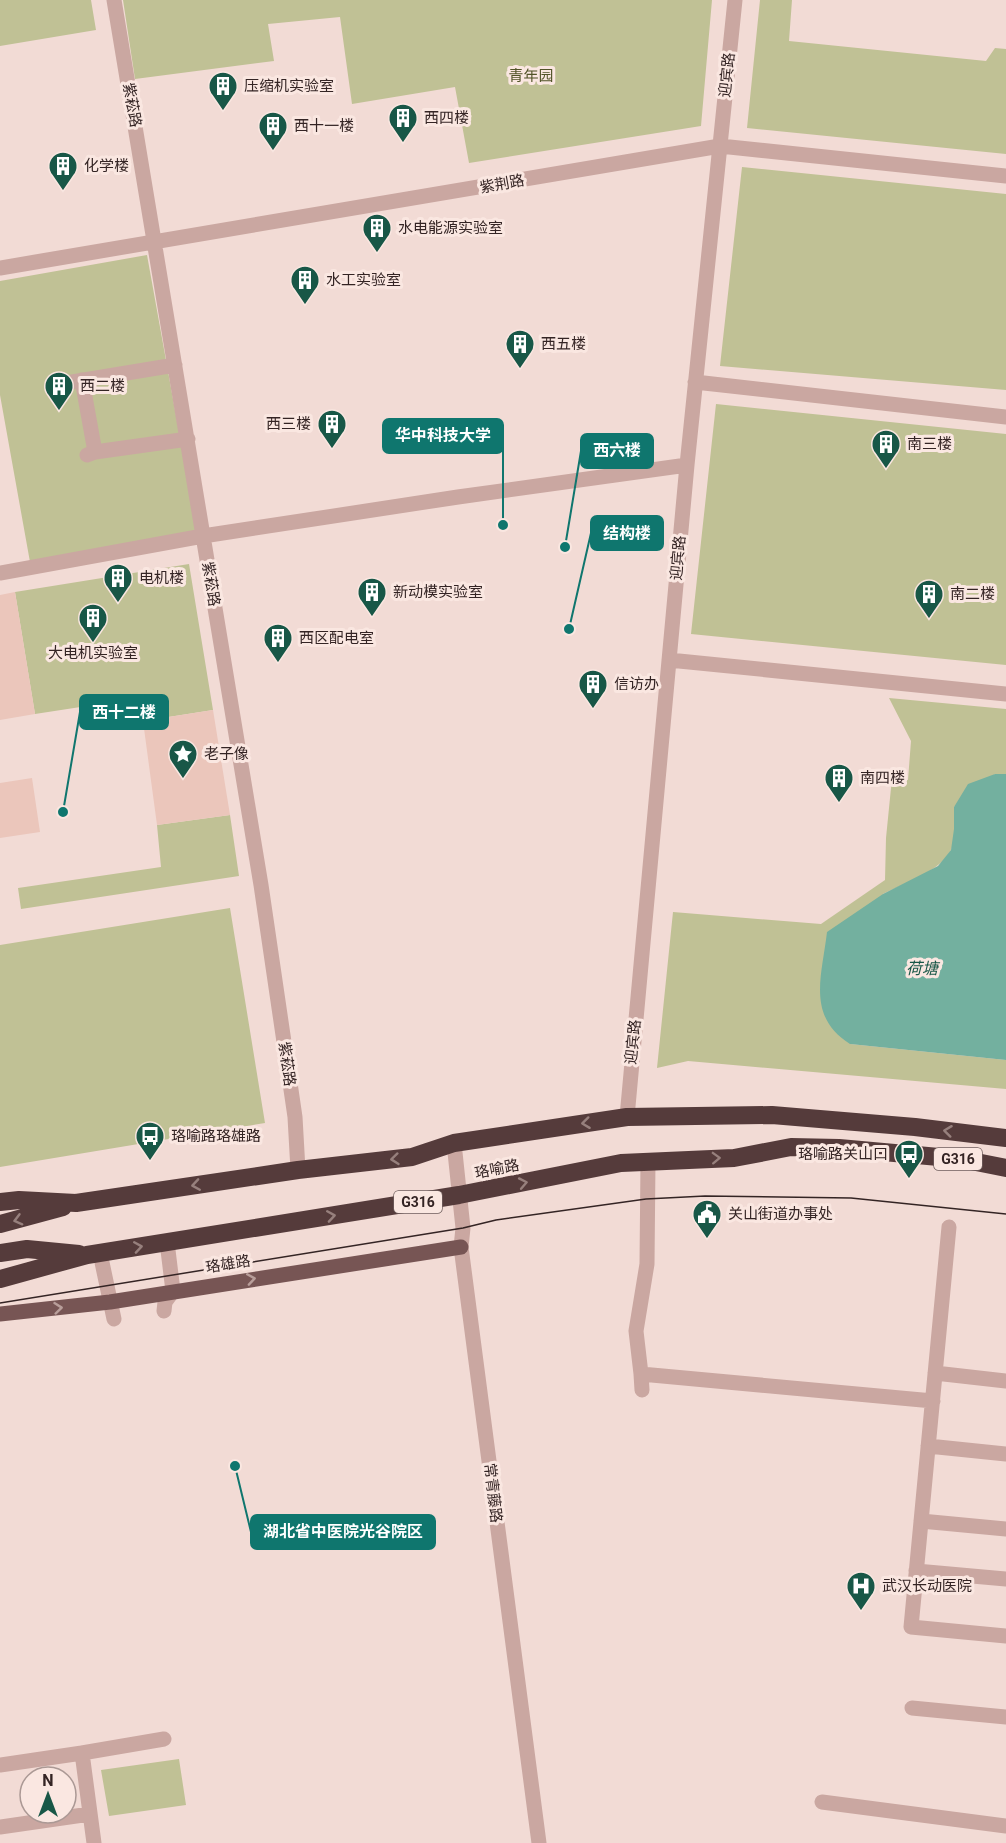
<svg xmlns="http://www.w3.org/2000/svg" width="1006" height="1843" viewBox="0 0 1006 1843" font-family="Roboto,'Noto Sans SC',sans-serif">
	<style>
		.green { fill: #c0c195 }
		.plaza { fill: #ebc6bb }
		.water { fill: #73b09f }
		.lines { fill: none; stroke-linecap: round; stroke-linejoin: round }
		.minor { stroke: #caa7a1; stroke-width: 15 }
		.major { stroke: #775554; stroke-width: 15 }
		.highway { stroke: #553b3b; stroke-width: 18 }
		.tram { stroke: #342424; stroke-width: 1.5 }
		.oneway { stroke: #97807d }
		.oneway2 { stroke: #b89e9a }
		.labels { text-anchor: middle; dominant-baseline: central; stroke-width: 6; stroke-linejoin: round; paint-order: stroke }
		.shield { fill: #fae7e1; stroke: #6f5e5d; stroke-width: 1.5 }
		.shield-label { font-size: 14px; font-weight: bold; fill: #342424 }
		.street-label { font-size: 15px; fill: #342424; stroke: #fae7e1 }
		.park-label { font-size: 15px; fill: #515327; stroke: #fae7e1 }
		.poi-label { font-size: 15px; fill: #342424; stroke: #fae7e1; text-anchor: start }
		.water-label { font-size: 16px; font-style: italic; fill: #185747; stroke: #fae7e1 }
		.leader { fill: none; stroke: #0f766e; stroke-width: 2 }
		.callout-dot { fill: #0f766e; stroke: #fae7e1; stroke-width: 2 }
		.callout { fill: #0f766e; stroke: #0f766e; stroke-width: 2 }
		.callout-label { font-size: 16px; text-anchor: middle; font-weight: bold; fill: #fff }
	</style>
	<rect width="100%" height="100%" fill="#f2dbd5"/>
	<path class="green" d="M0,0h91l5,30 -96,16z
		M123,0h589l-11,126 -232,37 -14,-76 -103,17 -12,-87 -72,7 6,37 -139,18z
		M760,0h32l-3,41 197,20 9,-13 11,1v105l-259,-26z
		M742,167l264,27v196l-286,-24z
		M147,255l50,277 -167,30 -30,-167v-114z
		M716,404l290,30v231l-315,-31z
		M189,564l24,146 -70,11 -4,-23 -104,16 -20,-122z
		M889,698l117,11v65h-11l-41,33c0,13 3,31 -3,43 -10,21 -48,34 -68,44l-33,150 156,16v29l-318,-28 -31,7 16,-156 148,12 64,-44 1,-42 6,-60 16,2 3,-39z
		M230,815l9,61 -218,33 -3,-21 143,-21 -4,-42z
		M230,908l35,215 -265,44v-222z
		M179,1759l7,46 -77,11 -8,-46z"/>
	<path class="plaza" d="M15,592l20,122 -35,6v-125z
		M213,710l17,105 -73,10 -14,-104z
		M32,778l8,54 -40,6v-55z"/>
	<path class="water" d="M995,774h11v286l-156,-16c-44,-28 -28,-68 -23,-112l56,-38 55,-28 13,-16 3,-21v-22l14,-23z"/>
	<g class="lines">
		<path class="minor" d="M114,0l147,885 34,232 3,53
			M0,268l720,-122 286,30
			M82,380l13,72
			M72,382l103,-17
			M695,382l311,35
			M87,455l8,-3 93,-13
			M0,573l203,-37 255,-39 229,-32
			M669,660l337,34
			M627,1117l60,-652 48,-465
			M454,1143l9,85 -2,19 78,596
			M648,1161l-1,103 -11,67 5,43 292,27
			M949,1227l-38,400 95,9
			M100,1253l14,66
			M164,1311l1,-9 8,-11 -6,-49
			M935,1373l71,8
			M641,1374l1,16
			M928,1446l78,8
			M921,1521l85,8
			M916,1571l90,8
			M912,1708l94,9
			M0,1765l82,-12
			M822,1802l184,24
			M0,1827l90,-13
			M94,1843l-12,-90 82,-14"/>
		<path class="major" d="M0,1314l110,-12 351,-55"/>
		<path class="highway" d="M0,1202l19,-2 57,3 222,-33 114,-13 42,-14 173,-26 145,-2 143,12 91,11
			M0,1224l63,-17
			M0,1253l27,-4 52,5
			M0,1279l87,-24 372,-60 162,-32 113,-5 57,-11 48,1 122,11 45,9"/>
		<path class="tram" d="M0,1303l463,-75 33,-8 150,-21 59,-3 146,2 155,16"/>
	</g>
	<defs><path id="oneway-chevron" d="M-2-3.5L2.5 0L-2 3.5" fill="none" stroke-width="1.6" stroke-linecap="round" stroke-linejoin="round" transform="scale(1.5)"/></defs>
	<g class="oneway">
		<use href="#oneway-chevron" transform="translate(586 1123) rotate(173)"/>
		<use href="#oneway-chevron" transform="translate(948 1131) rotate(-173)"/>
		<use href="#oneway-chevron" transform="translate(716 1158) rotate(-2)"/>
		<use href="#oneway-chevron" transform="translate(395 1159) rotate(174)"/>
		<use href="#oneway-chevron" transform="translate(523 1183) rotate(-11)"/>
		<use href="#oneway-chevron" transform="translate(196 1185) rotate(171)"/>
		<use href="#oneway-chevron" transform="translate(331 1216) rotate(-9)"/>
		<use href="#oneway-chevron" transform="translate(18 1220) rotate(165)"/>
		<use href="#oneway-chevron" transform="translate(138 1247) rotate(-9)"/>
	</g>
	<g class="oneway2">
		<use href="#oneway-chevron" transform="translate(251 1279) rotate(-9)"/>
		<use href="#oneway-chevron" transform="translate(58 1308) rotate(-6)"/>
	</g>
	<defs>
		<g id="building-pin" transform="scale(1.5)"><path d="M0 17L-7.5 6A9.5 9.5 0 1 1 7.5 6Z" fill="#185747" stroke="#fae7e1"/><path d="M-4-6H4V6H1V3H-1V6H-4ZM-2.5-4.3h1.7v1.8h-1.7ZM.8-4.3h1.7v1.8H.8ZM-2.5-1h1.7V.8h-1.7ZM.8-1h1.7V.8H.8Z" fill="#fff"/></g>
		<g id="sight-pin" transform="scale(1.5)"><path d="M0 17L-7.5 6A9.5 9.5 0 1 1 7.5 6Z" fill="#185747" stroke="#fae7e1"/><path d="M0-6L1.8-2.2L6-1.7L2.9 1.2L3.7 5.4L0 3.3L-3.7 5.4L-2.9 1.2L-6-1.7L-1.8-2.2Z" fill="#fff"/></g>
		<g id="bus-pin" transform="scale(1.5)"><path d="M0 17L-7.5 6A9.5 9.5 0 1 1 7.5 6Z" fill="#185747" stroke="#fae7e1"/><path d="M-5-6H5V4H4V6H2V4H-2V6H-4V4H-5ZM-3.5-4V0h7V-4ZM-3.5 1.2v1.5H-2V1.2ZM2 1.2v1.5H3.5V1.2Z" fill="#fff"/></g>
		<g id="civic-pin" transform="scale(1.5)"><path d="M0 17L-7.5 6A9.5 9.5 0 1 1 7.5 6Z" fill="#185747" stroke="#fae7e1"/><path d="M-.6-6.5H3V-4.5H.6V-3L4-1V1h2V6H-6V1h2V-1L-.6-3ZM-1.2 2.5V6h2.4V2.5Z" fill="#fff"/></g>
		<g id="hospital-pin" transform="scale(1.5)"><path d="M0 17L-7.5 6A9.5 9.5 0 1 1 7.5 6Z" fill="#185747" stroke="#fae7e1"/><path d="M-5-5h3v3.5h4V-5h3V5h-3V1.5h-4V5h-3Z" fill="#fff"/></g>
	</defs>
	<g fill-rule="evenodd">
		<use href="#building-pin" x="223" y="86"/>
		<use href="#building-pin" x="403" y="118"/>
		<use href="#building-pin" x="273" y="126"/>
		<use href="#building-pin" x="63" y="166"/>
		<use href="#building-pin" x="377" y="228"/>
		<use href="#building-pin" x="305" y="280"/>
		<use href="#building-pin" x="520" y="344"/>
		<use href="#building-pin" x="59" y="386"/>
		<use href="#building-pin" x="332" y="424"/>
		<use href="#building-pin" x="886" y="444"/>
		<use href="#building-pin" x="118" y="578"/>
		<use href="#building-pin" x="372" y="592"/>
		<use href="#building-pin" x="929" y="594"/>
		<use href="#building-pin" x="93" y="618"/>
		<use href="#building-pin" x="278" y="638"/>
		<use href="#building-pin" x="593" y="684"/>
		<use href="#sight-pin" x="183" y="754"/>
		<use href="#building-pin" x="839" y="778"/>
		<use href="#bus-pin" x="150" y="1136"/>
		<use href="#bus-pin" x="909" y="1154"/>
		<use href="#civic-pin" x="707" y="1214"/>
		<use href="#hospital-pin" x="861" y="1586"/>
	</g>
	<g class="labels">
		<g class="shield">
			<rect x="934" y="1148" width="48" height="22" rx="4.5"/>
			<rect x="394" y="1191" width="48" height="22" rx="4.5"/>
		</g>
		<g class="shield-label">
			<text x="958" y="1159">G316</text>
			<text x="418" y="1202">G316</text>
		</g>
		<g class="street-label">
			<text transform="translate(727 75) rotate(-84)">迎宾路</text>
			<text transform="translate(132 105) rotate(80)">紫菘路</text>
			<text transform="translate(502 184) rotate(-10)">紫荆路</text>
			<text transform="translate(678 558) rotate(-85)">迎宾路</text>
			<text transform="translate(211 584) rotate(81)">紫菘路</text>
			<text transform="translate(633 1042) rotate(-84)">迎宾路</text>
			<text transform="translate(287 1064) rotate(82)">紫菘路</text>
			<text transform="translate(497 1169) rotate(-11)">珞喻路</text>
			<text transform="translate(228 1264) rotate(-9)">珞雄路</text>
			<text transform="translate(493 1493) rotate(83)">常青藤路</text>
		</g>
		<g class="park-label">
			<text x="531" y="76">青年园</text>
		</g>
		<g class="poi-label">
			<text x="244" y="86">压缩机实验室</text>
			<text x="424" y="118">西四楼</text>
			<text x="294" y="126">西十一楼</text>
			<text x="84" y="166">化学楼</text>
			<text x="398" y="228">水电能源实验室</text>
			<text x="326" y="280">水工实验室</text>
			<text x="541" y="344">西五楼</text>
			<text x="80" y="386">西二楼</text>
			<text x="311" y="424" text-anchor="end">西三楼</text>
			<text x="907" y="444">南三楼</text>
			<text x="139" y="578">电机楼</text>
			<text x="393" y="592">新动模实验室</text>
			<text x="950" y="594">南二楼</text>
			<text x="299" y="638">西区配电室</text>
			<text x="93" y="653" text-anchor="middle">大电机实验室</text>
			<text x="614" y="684">信访办</text>
			<text x="204" y="754">老子像</text>
			<text x="860" y="778">南四楼</text>
			<text x="171" y="1136">珞喻路珞雄路</text>
			<text x="888" y="1154" text-anchor="end">珞喻路关山口</text>
			<text x="728" y="1214">关山街道办事处</text>
			<text x="882" y="1586">武汉长动医院</text>
		</g>
		<g class="water-label">
			<text x="922" y="968">荷塘</text>
		</g>
	</g>
	<path class="leader" d="M503 525L503 436M565 547L581 451M569 629L591 533M63 812L80 712M235 1466L251 1532"/>
	<g class="callout-dot">
		<circle cx="503" cy="525" r="6"/>
		<circle cx="565" cy="547" r="6"/>
		<circle cx="569" cy="629" r="6"/>
		<circle cx="63" cy="812" r="6"/>
		<circle cx="235" cy="1466" r="6"/>
	</g>
	<g class="callout">
		<rect x="383" y="419" width="120" height="34" rx="6"/>
		<rect x="581" y="434" width="72" height="34" rx="6"/>
		<rect x="591" y="516" width="72" height="34" rx="6"/>
		<rect x="80" y="695" width="88" height="34" rx="6"/>
		<rect x="251" y="1515" width="184" height="34" rx="6"/>
	</g>
	<g class="callout-label">
		<text x="443" y="441">华中科技大学</text>
		<text x="617" y="456">西六楼</text>
		<text x="627" y="539">结构楼</text>
		<text x="124" y="718">西十二楼</text>
		<text x="343" y="1537">湖北省中医院光谷院区</text>
	</g>
	<g transform="translate(48 1795)"><circle r="28" fill="#fae7e1" stroke="#ab9995" stroke-width="1.5"/>
	<path d="M0-4.5L10 22L0 15L-10 22Z" fill="#185747"/>
	<text y="-9" font-size="16" font-weight="bold" text-anchor="middle" fill="#342424">N</text>
	</g>
</svg>
